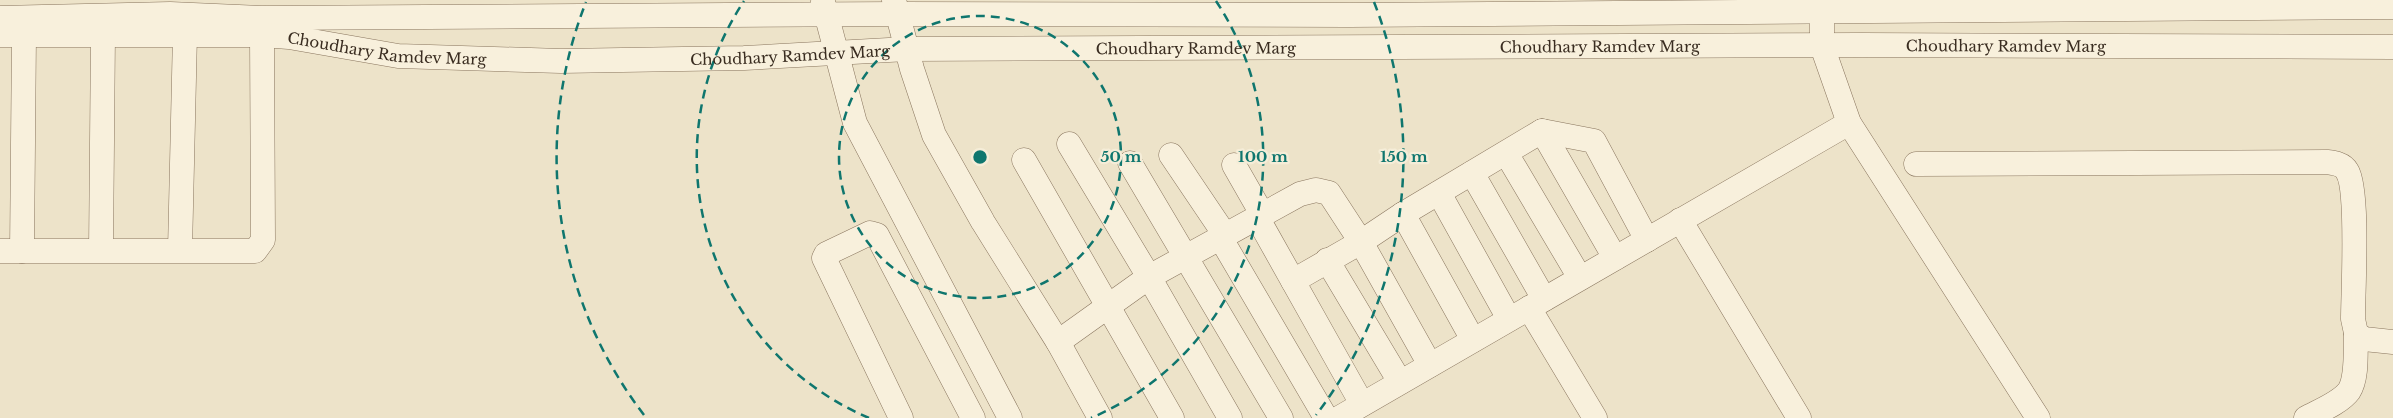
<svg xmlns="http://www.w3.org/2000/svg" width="2393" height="418" viewBox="0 0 2393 418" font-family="'Libre Baskerville',serif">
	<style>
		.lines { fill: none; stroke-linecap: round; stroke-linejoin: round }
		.minor-casing { stroke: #89755e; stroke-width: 25 }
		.minor { stroke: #f8f0dc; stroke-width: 24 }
		.ring { fill: none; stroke: #0f766e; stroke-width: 2.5; stroke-dasharray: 9 6 }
		.labels { text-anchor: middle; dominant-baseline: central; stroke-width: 4.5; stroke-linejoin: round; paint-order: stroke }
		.street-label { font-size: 15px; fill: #3a2d21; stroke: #f5edd8 }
		.centre { fill: #0f766e; stroke: #f5edd8; stroke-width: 2.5 }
		.ring-label { font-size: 15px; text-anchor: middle; font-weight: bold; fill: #0f766e; stroke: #f5edd8; stroke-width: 4.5; stroke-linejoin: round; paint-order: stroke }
	</style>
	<rect width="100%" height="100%" fill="#ede3c9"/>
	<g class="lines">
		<g class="minor-casing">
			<g id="minor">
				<path d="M894,0l18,69 22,66 49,87 75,120 42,76"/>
				<path d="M823,2l32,121 155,295"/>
				<path d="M1822,11v35l27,77 189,295"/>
				<path d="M0,18l170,-4 92,4 636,-4 451,1 1044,-8"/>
				<path id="s1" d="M0,35h262l27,2 109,19 163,5 183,-3 163,-9 955,-4 531,2"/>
				<path d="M1542,131l73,127"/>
				<path d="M1069,144l80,133 81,141"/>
				<path d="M1506,153l74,125"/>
				<path d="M1171,155l54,80"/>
				<path d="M1024,160l148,258"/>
				<path d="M1130,163l151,255"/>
				<path d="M1916,164l411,-2c8,1 16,2 20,9 12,19 6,120 6,148l3,14 8,6 29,3"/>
				<path d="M1234,165l28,49"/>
				<path d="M1472,173l72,126"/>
				<path d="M1439,193l70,126"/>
				<path d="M1403,214l70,126"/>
				<path d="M1257,217l105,187"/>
				<path d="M1680,220l119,198"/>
				<path d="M1220,237l106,181"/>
				<path d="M101,250l2,-216"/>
				<path d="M180,250l5,-216"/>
				<path d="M0,251h255l8,-11 -1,-205"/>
				<path d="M22,251l2,-216"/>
				<path d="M1327,260l73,122"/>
				<path d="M1293,281l68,-39 42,-28 139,-83 52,10 53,99"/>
				<path d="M1529,308l66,110"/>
				<path d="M1058,342l91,-65 151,-83 16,-4 13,3 32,49 69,123"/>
				<path d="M901,418l-77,-160 2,-4 44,-21 7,2 96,183"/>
				<path d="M1339,418l510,-295"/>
				<path d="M2306,418c13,-7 34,-15 43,-27 9,-14 6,-41 7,-58"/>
			</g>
		</g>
		<use href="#minor" class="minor"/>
	</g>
	<g class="ring">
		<circle cx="980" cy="157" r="141"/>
		<path d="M869 418A283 283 0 0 1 744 1M1216 1A283 283 0 0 1 1091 418"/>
		<path d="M644 415A424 424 0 0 1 586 2M1374 2A424 424 0 0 1 1316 415"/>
	</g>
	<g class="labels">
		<g class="street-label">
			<text stroke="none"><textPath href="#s1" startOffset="2008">Choudhary Ramdev Marg</textPath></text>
			<text stroke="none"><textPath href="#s1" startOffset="388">Choudhary Ramdev Marg</textPath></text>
			<text stroke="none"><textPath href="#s1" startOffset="1602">Choudhary Ramdev Marg</textPath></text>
			<text stroke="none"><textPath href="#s1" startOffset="1198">Choudhary Ramdev Marg</textPath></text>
			<text stroke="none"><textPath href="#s1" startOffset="792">Choudhary Ramdev Marg</textPath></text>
		</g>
	</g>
	<circle cx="980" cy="157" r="8" class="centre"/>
	<g class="ring-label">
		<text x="1121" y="162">50 m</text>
		<text x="1263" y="162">100 m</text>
		<text x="1404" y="162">150 m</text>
	</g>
</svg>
